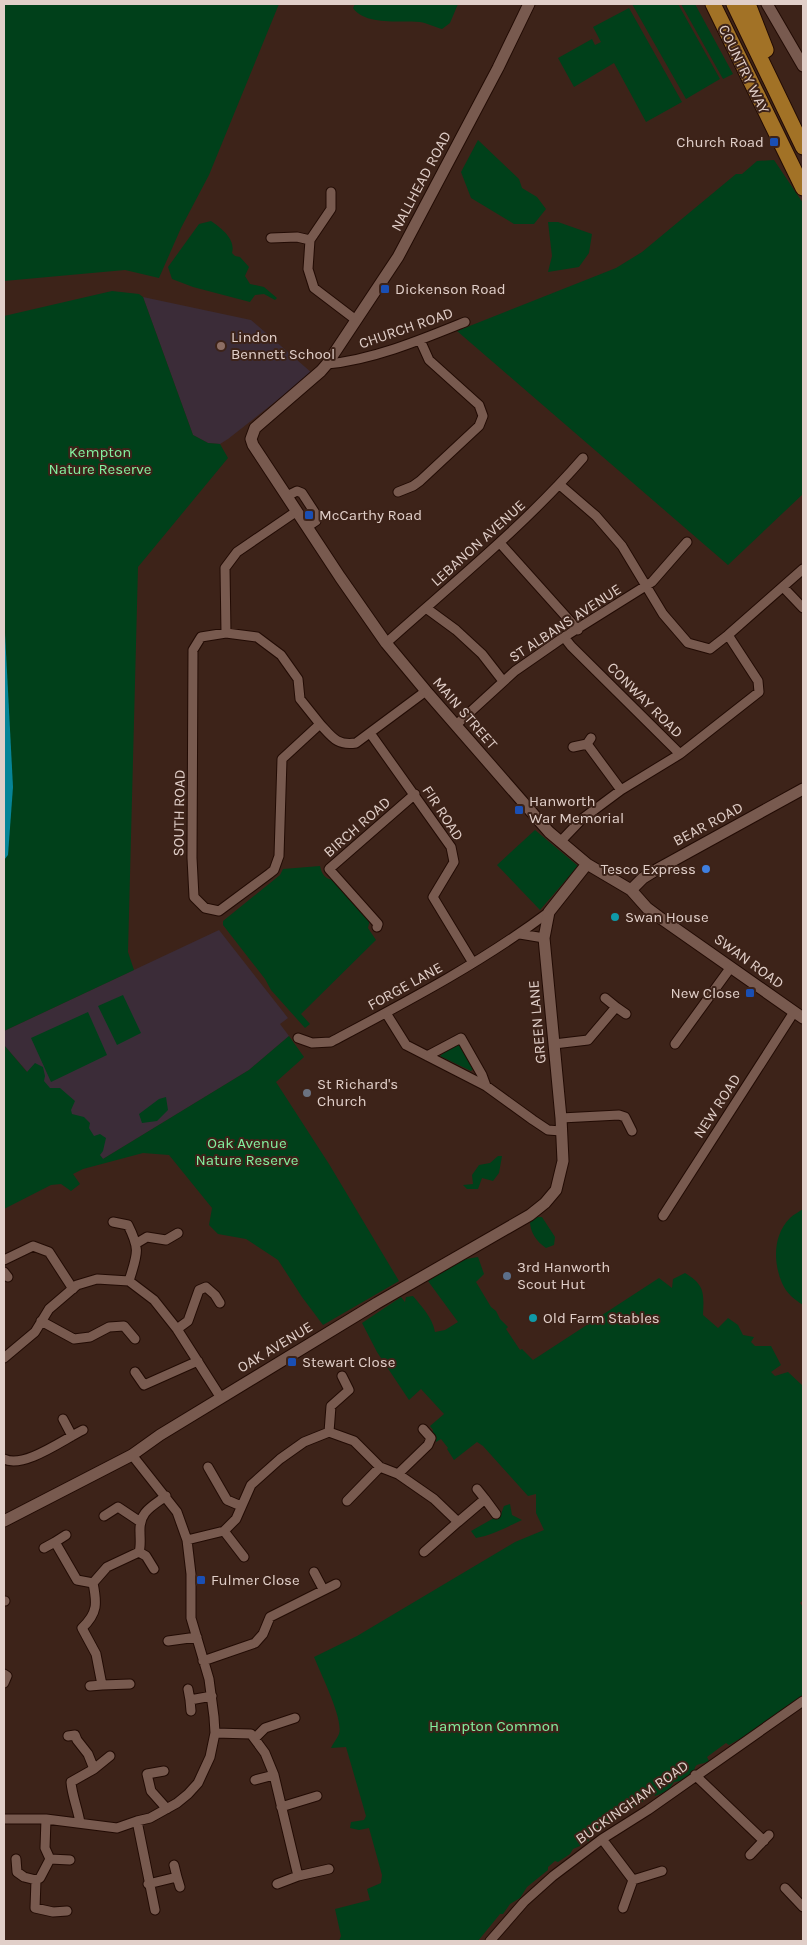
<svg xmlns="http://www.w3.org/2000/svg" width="807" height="1945" viewBox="0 0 807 1945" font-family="Karla,sans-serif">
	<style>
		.education { fill: #3b2c38 }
		.green { fill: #00401a }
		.water { fill: #068497 }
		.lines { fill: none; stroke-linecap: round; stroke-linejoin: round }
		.minor-casing { stroke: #220b04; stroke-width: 11 }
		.tertiary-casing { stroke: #220b04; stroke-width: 13 }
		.trunk-casing { stroke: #220b04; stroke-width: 17 }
		.minor { stroke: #785a4f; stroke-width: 9 }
		.tertiary { stroke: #785a4f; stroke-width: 11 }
		.trunk { stroke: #a27226; stroke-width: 15 }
		.transit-dot { fill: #1a4fb4; stroke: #3d2319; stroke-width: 2 }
		.education-dot { fill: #8d6e63; stroke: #3d2319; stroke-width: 2 }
		.shop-dot { fill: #3f7fe0; stroke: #3d2319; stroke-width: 2 }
		.culture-dot { fill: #0f9aa8; stroke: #3d2319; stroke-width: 2 }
		.worship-dot { fill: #6b7280; stroke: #3d2319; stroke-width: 2 }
		.service-dot { fill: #5c6f8a; stroke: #3d2319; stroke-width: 2 }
		.labels { text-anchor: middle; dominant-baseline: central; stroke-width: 4; stroke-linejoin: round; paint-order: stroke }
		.street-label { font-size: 15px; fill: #e1cfc9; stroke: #3d2319 }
		.poi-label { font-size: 15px; fill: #e1cfc9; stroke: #3d2319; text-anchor: start }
		.park-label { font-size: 15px; fill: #84f1a0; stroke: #3d2319 }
	</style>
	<rect width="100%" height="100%" fill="#3d2319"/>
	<path class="education" d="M143,297l108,23 61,53 -84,66 -8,5 -12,-1 -15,-8z
		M219,930l69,88 -8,6 9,12 -40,34 -146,89 -99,-114v-14z"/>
	<path class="green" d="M4,4h275l-70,171 -28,53 -22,50 -34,-8 -121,11z
		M355,4h103l-8,19 -8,6c-7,-2 -15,-6 -22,-7 -21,-2 -54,4 -67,-14z
		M632,4h46l42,75 -34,20z
		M681,4h14l38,70 -10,5z
		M629,8l53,94 -36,20 -32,-59 -40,24 -16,-29 34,-19 3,6 6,-3 -8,-15z
		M478,140l41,39 3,9 15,9 9,12 -12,15h-20l-43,-26 -10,-26z
		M774,160l29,43v291l-75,71 -271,-234 159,-63 26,-16 94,-78h6l15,-13z
		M211,221c10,7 25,18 21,32l3,3 5,1 9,10 -4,9 5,8 14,3 13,11 -2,2 -11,-6 -9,1 -5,7 -57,-15 -21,-8 -4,-12 31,-43z
		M548,222h10l34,12 -3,19 -10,14 -31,5 4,-16z
		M112,291l27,3 4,3 50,138 15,8 12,1 8,14 -90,109 -10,385 6,18 -130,61v-715z
		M535,830l43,36 -38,44 -43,-45z
		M320,866c2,9 5,13 14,14l36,39 -2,9 8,12 -75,74 9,10 -5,4 -34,-38 -6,-11 -42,-54v-4l57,-46 3,-6z
		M123,995l18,38 -24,12 -19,-39z
		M88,1012l19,43 -56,27 -20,-44z
		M289,1036l15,21 -28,25 53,82 70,117 -76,44 -21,-28 -24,-37 -32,-21 -28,-5 -9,-9 3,-17 -43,-53 -26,-2 -60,16 -10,5 7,10 -9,7 -10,-7 -10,1 -47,24v-164l23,27 8,-9 8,4 2,9 -1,5 6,7h10l15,13 -4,9 1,4 12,3 6,6 -1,5 5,8 6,-2 6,4 -3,13 -3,4 3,4 146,-89z
		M461,1044l13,24 -3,3 -31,-15 13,-11z
		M166,1097l2,13 -11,11 -15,2 -3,-9 20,-15z
		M498,1156h4l-3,17 -6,8 -11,-3 -4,11h-11l-4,-4 10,-1 -1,-9 7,-10 11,-2z
		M803,1209v96c-8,-5 -17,-12 -21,-22 -9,-21 -9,-48 8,-65 4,-4 9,-6 13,-9z
		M534,1217h8l13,20 -1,8 -8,3c-10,-7 -16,-16 -16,-27z
		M478,1257l6,17 -8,8 15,25 5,4 4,8 8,8 -2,2 14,21 2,-1 11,11 126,-82 13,10 1,-9 12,-6c20,12 19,20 18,42l15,13 10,-10 10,7 5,10 11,2 -3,5 4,4h16l10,19 -10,7 4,4 13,-4 15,14v214l-3,3 3,4v94l-16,5 -5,9 -53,30 -3,-2 -19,14 2,4c-5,3 -8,2 -12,4 -3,2 -2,5 -4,8 -5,7 -12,8 -19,9l-6,9 -13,5 -1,-2 -65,43v4l-5,1 -4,4 -7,3 -3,5 -12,8 -3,-1 -7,6v3l-21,17 -7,11 -10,6 -7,10h-3l-22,27h-139l2,-5 -6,-27 35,-9 -3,-11 14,-6 1,-8 -13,-47 -10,2 -9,-2 1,-6 13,-2 2,-4 -20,-69 -15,1c2,-5 6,-9 8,-14 5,-14 -19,-62 -25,-77l43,-21 158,-94 29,-12 -8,-17v-19l-8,2 -45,-50 -6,-4 -23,18 -7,-11 1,-1 -7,-9 -5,3 -4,-9 1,-3 -3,-4 14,-12 -23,-25 -12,11 -32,-48 -15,-29 39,-26 4,5 1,-5 7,-1c9,11 19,21 22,36l10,-2 13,-8 -30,-41 32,-21z
		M510,1504l2,11 10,5c-15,7 -29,15 -46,18l-5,-7 30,-17 3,-8z"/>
	<path class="water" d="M4,614l9,173 -5,68 -4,5z"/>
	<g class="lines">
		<g class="minor-casing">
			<path id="minor" d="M331,192v17l-21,31 -2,29 6,19 42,32
				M271,238l26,-1 13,3
				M327,364c46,-4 96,-25 138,-42
				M560,485l36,31 26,30 41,68 25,29 22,6 18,-14 75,-66
				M398,492l15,-6 7,-5 59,-55 4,-10 -4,-11 -50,-45 -9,-20
				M287,496l10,-5 5,2 15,23 -1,5 -9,6
				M500,543l78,87
				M783,587l20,21
				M426,608l30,22 26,24 21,27
				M226,633l31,4 24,18 17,24 2,20 20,25 -38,35 -3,97 -5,14 -5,4 -50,37 -14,-3 -11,-11 -2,-39 1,-208 8,-13z
				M226,633l-1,-65 12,-16 60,-41
				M386,643c67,-60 138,-117 197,-185
				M320,724c12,13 17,22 36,19l70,-52
				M456,725l59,-54 49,-34 88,-55 35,-40
				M370,733l81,114 3,15 -21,35 40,66
				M587,744l34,46
				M573,747l14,-3 4,-6
				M680,754l79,-62 -1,-11 -30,-46
				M560,842l22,-23 39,-29 59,-36 -109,-108 -7,-9
				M377,927l1,-3 -49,-55 86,-75
				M520,934l24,4
				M605,998l11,9
				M386,1013l20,32 80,41 47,34 15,10 13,1
				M298,1038l14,5 19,-1c75,-40 150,-79 218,-130
				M554,1044l34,-4 28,-33 10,7
				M675,1044l56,-77
				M427,1056l34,-18 21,37 4,11
				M561,1118l58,-3 6,2 7,14
				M663,1216l131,-204
				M113,1222l15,3c13,26 9,29 1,56
				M137,1243l10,-6 19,3 12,-7
				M4,1260l29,-14 16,6 24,37
				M4,1272l4,5
				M41,1321l33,18 16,-2 19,-10 15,-1 11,13
				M177,1329l11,-8 11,-31 7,-3 9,8 5,8
				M4,1358l31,-26 14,-23 28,-24 20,-6 32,2 25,19 23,29 44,69
				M135,1372l9,13 54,-24
				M63,1419l9,17
				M329,1432l2,-26 18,-16 -7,-14
				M4,1459c20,10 60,-20 79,-29
				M208,1467l19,33 14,6
				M398,1474l30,-29 3,-7 -8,-9
				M485,1499l11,15
				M347,1501l33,-34
				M104,1516l14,-9 21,14
				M458,1522l27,-23 -8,-10
				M224,1531l20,26
				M66,1535l-11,7 22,38 16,3
				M187,1540l37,-9 12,-12 15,-34 29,-26 24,-17 25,-10 25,9 26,26 18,7 36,25 24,23 -34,30
				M44,1548l11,-6
				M139,1552l7,4 8,13
				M314,1572l9,17
				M4,1601h1
				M168,1641l29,-4
				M203,1661l52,-18 8,-9 7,-17 66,-33
				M4,1674l3,2 -3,7
				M102,1685l28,-1
				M90,1686l12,-1 -6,-31 -14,-26c16,-15 15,-25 11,-45l14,-16 32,-15c2,-6 1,-13 1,-20 -1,-20 11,-25 26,-36
				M188,1689l2,11 22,-4
				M190,1700l1,11
				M215,1733l36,1 14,19 9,22 24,101 -21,8
				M68,1736l7,-1 2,5 11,14 6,15
				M255,1738l10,-10 30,-10
				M164,1771l-17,3 4,17 16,18
				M695,1775l69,66
				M255,1780l19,-5
				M281,1807l36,-11
				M4,1819h42l71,9 20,-7 13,-3 27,-15 11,-9 10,-11 12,-26 5,-24 -1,-16 -5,-38 -18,-61v-44l-4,-34 -10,-28 -45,-57
				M46,1819l-1,29 5,11 -10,19 -4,2 -1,28 18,4 14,-1
				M137,1821l18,89
				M80,1823c-2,-14 -8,-27 -9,-41l23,-13 16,-13
				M602,1839l31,41 29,-9
				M750,1855l19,-20
				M16,1859l1,13 7,5 12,3
				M50,1859l20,1
				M174,1865l3,12
				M298,1876l31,-7
				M148,1884l29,-7 3,10
				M785,1888l18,19
				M623,1908l10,-28
				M490,1941l34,-39 29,-26 49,-37 46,-29 155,-109"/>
		</g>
		<g class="tertiary-casing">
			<path id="tertiary" d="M529,4l-31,64 -100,189 -71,107 -6,7 -66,57 -4,11 2,6 87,132 46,66 40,48 123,141 38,32 44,26 16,18 12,9 144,101
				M767,4l36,62
				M631,890l12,-12 13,-8 147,-81
				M4,1521l128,-66 28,-20 217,-132 153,-88 15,-12 11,-13 7,-29 -2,-43 -17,-180 5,-26 38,-48"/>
		</g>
		<g class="trunk-casing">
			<path id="trunk" d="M713,4l90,184
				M734,4l69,143
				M748,4l18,46"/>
		</g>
		<use href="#minor" class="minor"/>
		<use href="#tertiary" class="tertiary"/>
		<use href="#trunk" class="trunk"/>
	</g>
	<g class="transit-dot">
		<rect x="769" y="137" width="10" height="10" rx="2.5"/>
		<rect x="380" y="284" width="10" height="10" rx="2.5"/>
		<rect x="304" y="510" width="10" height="10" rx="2.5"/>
		<rect x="514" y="805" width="10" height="10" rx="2.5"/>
		<rect x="745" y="988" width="10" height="10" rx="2.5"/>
		<rect x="287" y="1357" width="10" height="10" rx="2.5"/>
		<rect x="196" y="1575" width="10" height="10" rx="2.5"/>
	</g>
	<circle class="education-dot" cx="221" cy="346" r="5"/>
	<circle class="shop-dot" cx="706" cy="869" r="5"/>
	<g class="culture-dot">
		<circle cx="615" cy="917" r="5"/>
		<circle cx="533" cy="1318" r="5"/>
	</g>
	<circle class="worship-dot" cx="307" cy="1093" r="5"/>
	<circle class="service-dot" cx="507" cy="1276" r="5"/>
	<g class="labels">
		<g class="street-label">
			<text transform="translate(744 69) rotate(64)">COUNTRY WAY</text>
			<text transform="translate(421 181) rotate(-62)">NALLHEAD ROAD</text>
			<text transform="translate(406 328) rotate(-19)">CHURCH ROAD</text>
			<text transform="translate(478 543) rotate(-42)">LEBANON AVENUE</text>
			<text transform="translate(565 623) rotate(-33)">ST ALBANS AVENUE</text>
			<text transform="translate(645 700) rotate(45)">CONWAY ROAD</text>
			<text transform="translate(465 713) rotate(49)">MAIN STREET</text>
			<text transform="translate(179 813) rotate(-89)">SOUTH ROAD</text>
			<text transform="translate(443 813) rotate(57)">FIR ROAD</text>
			<text transform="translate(708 824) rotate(-28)">BEAR ROAD</text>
			<text transform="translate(357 827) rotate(-41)">BIRCH ROAD</text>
			<text transform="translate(749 961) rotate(36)">SWAN ROAD</text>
			<text transform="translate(405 986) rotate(-29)">FORGE LANE</text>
			<text transform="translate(537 1022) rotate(-95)">GREEN LANE</text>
			<text transform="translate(717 1106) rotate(-57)">NEW ROAD</text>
			<text transform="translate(275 1347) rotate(-31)">OAK AVENUE</text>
			<text transform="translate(632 1802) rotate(-35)">BUCKINGHAM ROAD</text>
		</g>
		<g class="poi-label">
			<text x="764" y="142" text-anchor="end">Church Road</text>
			<text x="395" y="289">Dickenson Road</text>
			<text x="231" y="337">Lindon<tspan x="231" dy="17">Bennett School</tspan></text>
			<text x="319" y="515">McCarthy Road</text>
			<text x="529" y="801">Hanworth<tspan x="529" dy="17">War Memorial</tspan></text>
			<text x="696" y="869" text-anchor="end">Tesco Express</text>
			<text x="625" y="917">Swan House</text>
			<text x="740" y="993" text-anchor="end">New Close</text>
			<text x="317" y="1084">St Richard's<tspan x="317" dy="17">Church</tspan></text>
			<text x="517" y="1267">3rd Hanworth<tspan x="517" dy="17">Scout Hut</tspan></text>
			<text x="543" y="1318">Old Farm Stables</text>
			<text x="302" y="1362">Stewart Close</text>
			<text x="211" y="1580">Fulmer Close</text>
		</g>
		<g class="park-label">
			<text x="100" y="452">Kempton<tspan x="100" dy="17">Nature Reserve</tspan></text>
			<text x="247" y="1143">Oak Avenue<tspan x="247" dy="17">Nature Reserve</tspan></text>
			<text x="494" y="1726">Hampton Common</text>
		</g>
	</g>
	<rect width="807" height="1945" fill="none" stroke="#e1cfc9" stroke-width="10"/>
</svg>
